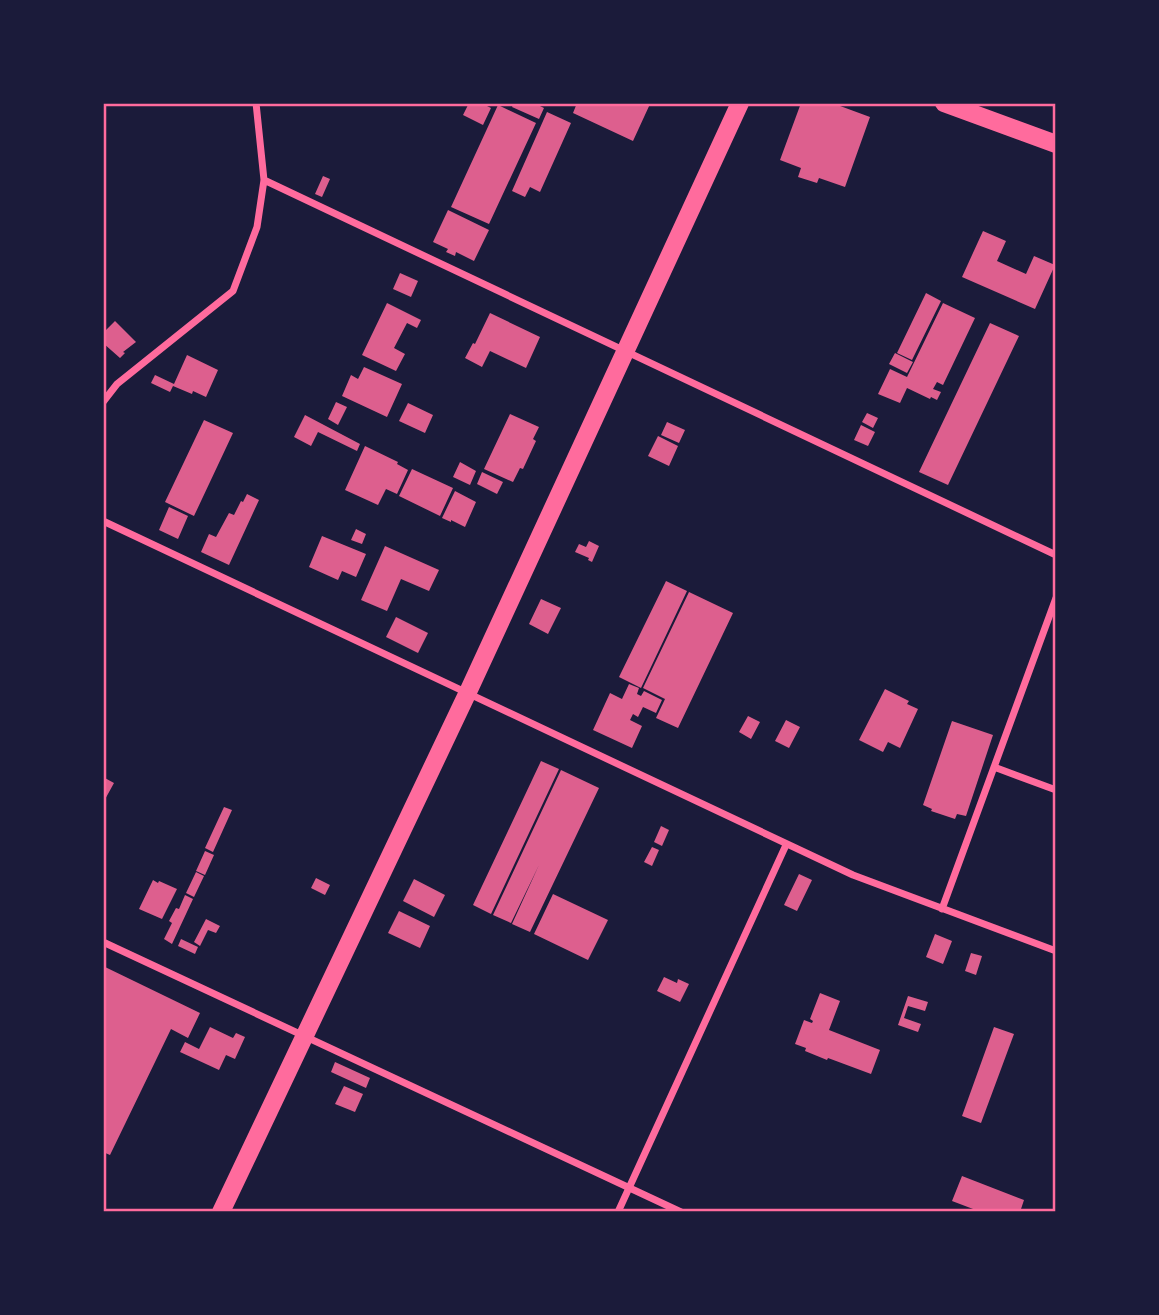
<svg xmlns="http://www.w3.org/2000/svg" width="1159" height="1315" viewBox="0 0 1159 1315" font-family="Poppins,sans-serif">
	<style>
		.building { fill: #dd5f8e }
		.lines { fill: none; stroke-linecap: round; stroke-linejoin: round }
		.minor { stroke: #ff6b9d; stroke-width: 7 }
		.primary { stroke: #ff6b9d; stroke-width: 18 }
		.neatline { fill: none; stroke: #ff6b9d; stroke-width: 2.5 }
	</style>
	<rect width="100%" height="100%" fill="#1b1b3a"/>
	<path class="building" d="M469,103h12l10,5 -8,17 -20,-10z
		M514,103h20l10,5 -5,11 -27,-12z
		M577,103h71l2,1 -17,37 -60,-28z
		M801,103h31l38,14 -25,70 -26,-9 -2,5 -19,-6 3,-9 -21,-8z
		M498,105l38,18 -47,101 -38,-17z
		M547,112l24,11 -31,69 -10,-5 -5,10 -13,-6z
		M323,176l7,3 -8,18 -7,-3z
		M448,210l41,20 -15,31 -18,-9 -1,4 -9,-4 2,-3 -15,-7z
		M983,231l23,10 -9,20 29,13 8,-18 21,9 -20,44 -73,-32z
		M400,273l18,8 -7,16 -18,-8z
		M926,293l15,8 -29,59 -15,-7z
		M387,303l34,17 -4,8 -10,-5 -13,25 11,6 -9,17 -34,-16z
		M943,303l32,15 -32,67 -6,-3 -4,7 8,3 -4,8 -6,-3 -1,2 -23,-11 -7,15 -22,-9 12,-25 17,8z
		M490,313l50,24 -14,31 -36,-17 -8,16 -17,-9 8,-15 2,1z
		M115,321l21,21 -13,10 2,1 -5,5 -17,-15v-10z
		M990,323l29,13 -71,149 -29,-13z
		M895,353l18,9 -6,11 -18,-9z
		M187,355l31,15 -12,27 -13,-6 -1,3 -19,-8 -3,6 -19,-9 4,-8 19,9z
		M364,367l38,17 -15,33 -45,-21 9,-21 7,4z
		M336,402l11,5 -9,18 -10,-6z
		M408,403l25,12 -8,18 -26,-12z
		M867,413l11,5 -5,10 -11,-6z
		M510,414l29,13 -6,12 3,2 -13,28 -3,-1 -7,14 -29,-13z
		M305,415l55,29 -3,7 -39,-19 -7,14 -17,-9z
		M204,420l29,13 -39,83 -29,-14z
		M667,422l18,8 -6,13 -18,-8z
		M861,425l14,7 -7,14 -14,-6z
		M658,436l20,10 -9,20 -21,-10z
		M365,446l33,16 -1,2 11,6 -11,24 -11,-5 -8,16 -33,-15z
		M460,462l16,9 -6,14 -17,-8z
		M412,469l41,19 -13,28 -41,-20z
		M482,472l21,10 -6,12 -20,-10z
		M455,491l21,11 -11,25 -14,-7v2l-9,-4z
		M247,494l12,6 -30,65 -28,-13 8,-18 7,3 13,-24 5,2 7,-14 2,1z
		M169,507l19,9 -10,23 -19,-9z
		M356,529l10,5 -4,10 -11,-4z
		M322,536l44,18 -10,23 -14,-6 -4,9 -29,-13z
		M589,541l10,5 -7,16 -4,-2 1,-2 -14,-6 4,-8 7,3z
		M385,546l54,24 -10,21 -28,-12 -14,32 -26,-11z
		M666,581l21,10 -46,97 -22,-11z
		M689,592l44,21 -55,115 -22,-10 9,-19 -22,-11z
		M541,599l20,9 -13,26 -19,-10z
		M396,617l32,16 -10,20 -32,-16z
		M629,684l10,4 -2,6 4,2 3,-5 18,9 -6,13 -13,-6 -5,10 -5,-3 -3,6 12,6 -10,22 -39,-18 17,-37 12,6z
		M885,689l24,12 -2,3 11,5 -18,39 -12,-6 -5,10 -24,-12z
		M748,716l12,6 -9,17 -12,-7z
		M786,720l14,7 -11,21 -14,-7z
		M952,721l41,14 -27,81 -9,-2 -2,5 -24,-8 1,-2 -9,-4z
		M541,761l18,8 -68,145 -18,-9z
		M561,770l38,18 -69,144 -18,-8 27,-59 -28,58 -18,-8z
		M103,777l11,6 -11,20z
		M224,807l8,3 -19,42 -8,-4z
		M661,826l8,4 -7,16 -8,-4z
		M652,847l7,3 -7,16 -8,-4z
		M205,851l9,4 -9,20 -9,-4z
		M196,872l8,4 -10,21 -8,-4z
		M799,874l13,6 -15,31 -13,-6z
		M316,878l14,7 -5,10 -14,-7z
		M414,879l31,16 -11,22 -31,-16z
		M153,880l5,3 1,-2 18,8 -15,30 -23,-10z
		M553,894l55,26 -20,40 -54,-26z
		M185,895l8,4 -21,45 -8,-5 8,-16 -3,-2 7,-13 3,1z
		M399,911l31,15 -10,22 -32,-15z
		M206,919l14,7 -4,7 -8,-3 -8,16 -6,-4z
		M935,934l17,7 -9,23 -17,-7z
		M181,939l17,8 -3,7 -17,-8z
		M971,953l11,3 -6,19 -11,-4z
		M103,966l97,47 -12,25 -17,-9 -61,126 -7,-3z
		M664,977l13,6 1,-4 11,5 -9,18 -23,-11z
		M820,993l20,8 -11,29 51,20 -9,24 -43,-16 -1,2 -22,-9 1,-3 -11,-4 9,-24 8,3 1,-2 -3,-2z
		M908,996l20,6 -3,9 -17,-5 -4,12 17,6 -3,8 -20,-7z
		M210,1027l23,11 3,-5 9,4 -10,22 -9,-4 -7,15 -39,-18 5,-10 14,7z
		M994,1027l20,7 -33,89 -19,-7z
		M335,1062l35,16 -4,10 -35,-16z
		M344,1086l19,8 -8,18 -20,-8z
		M962,1176l62,24 -4,12h-39l-29,-11z"/>
	<g class="lines">
		<path class="minor" d="M264,180l792,375
			M103,402l14,-18 116,-93 24,-64 7,-47 -8,-77
			M103,521l750,354 203,76
			M994,767l62,23
			M942,909l114,-311
			M103,942l578,270
			M618,1212l168,-367"/>
		<path class="primary" d="M944,103l112,41
			M221,1212l247,-520 272,-589"/>
	</g>
	<rect width="1159" height="1315" fill="none" stroke="#1b1b3a" stroke-width="210"/>
	<rect x="105" y="105" width="949" height="1105" class="neatline"/>
</svg>
